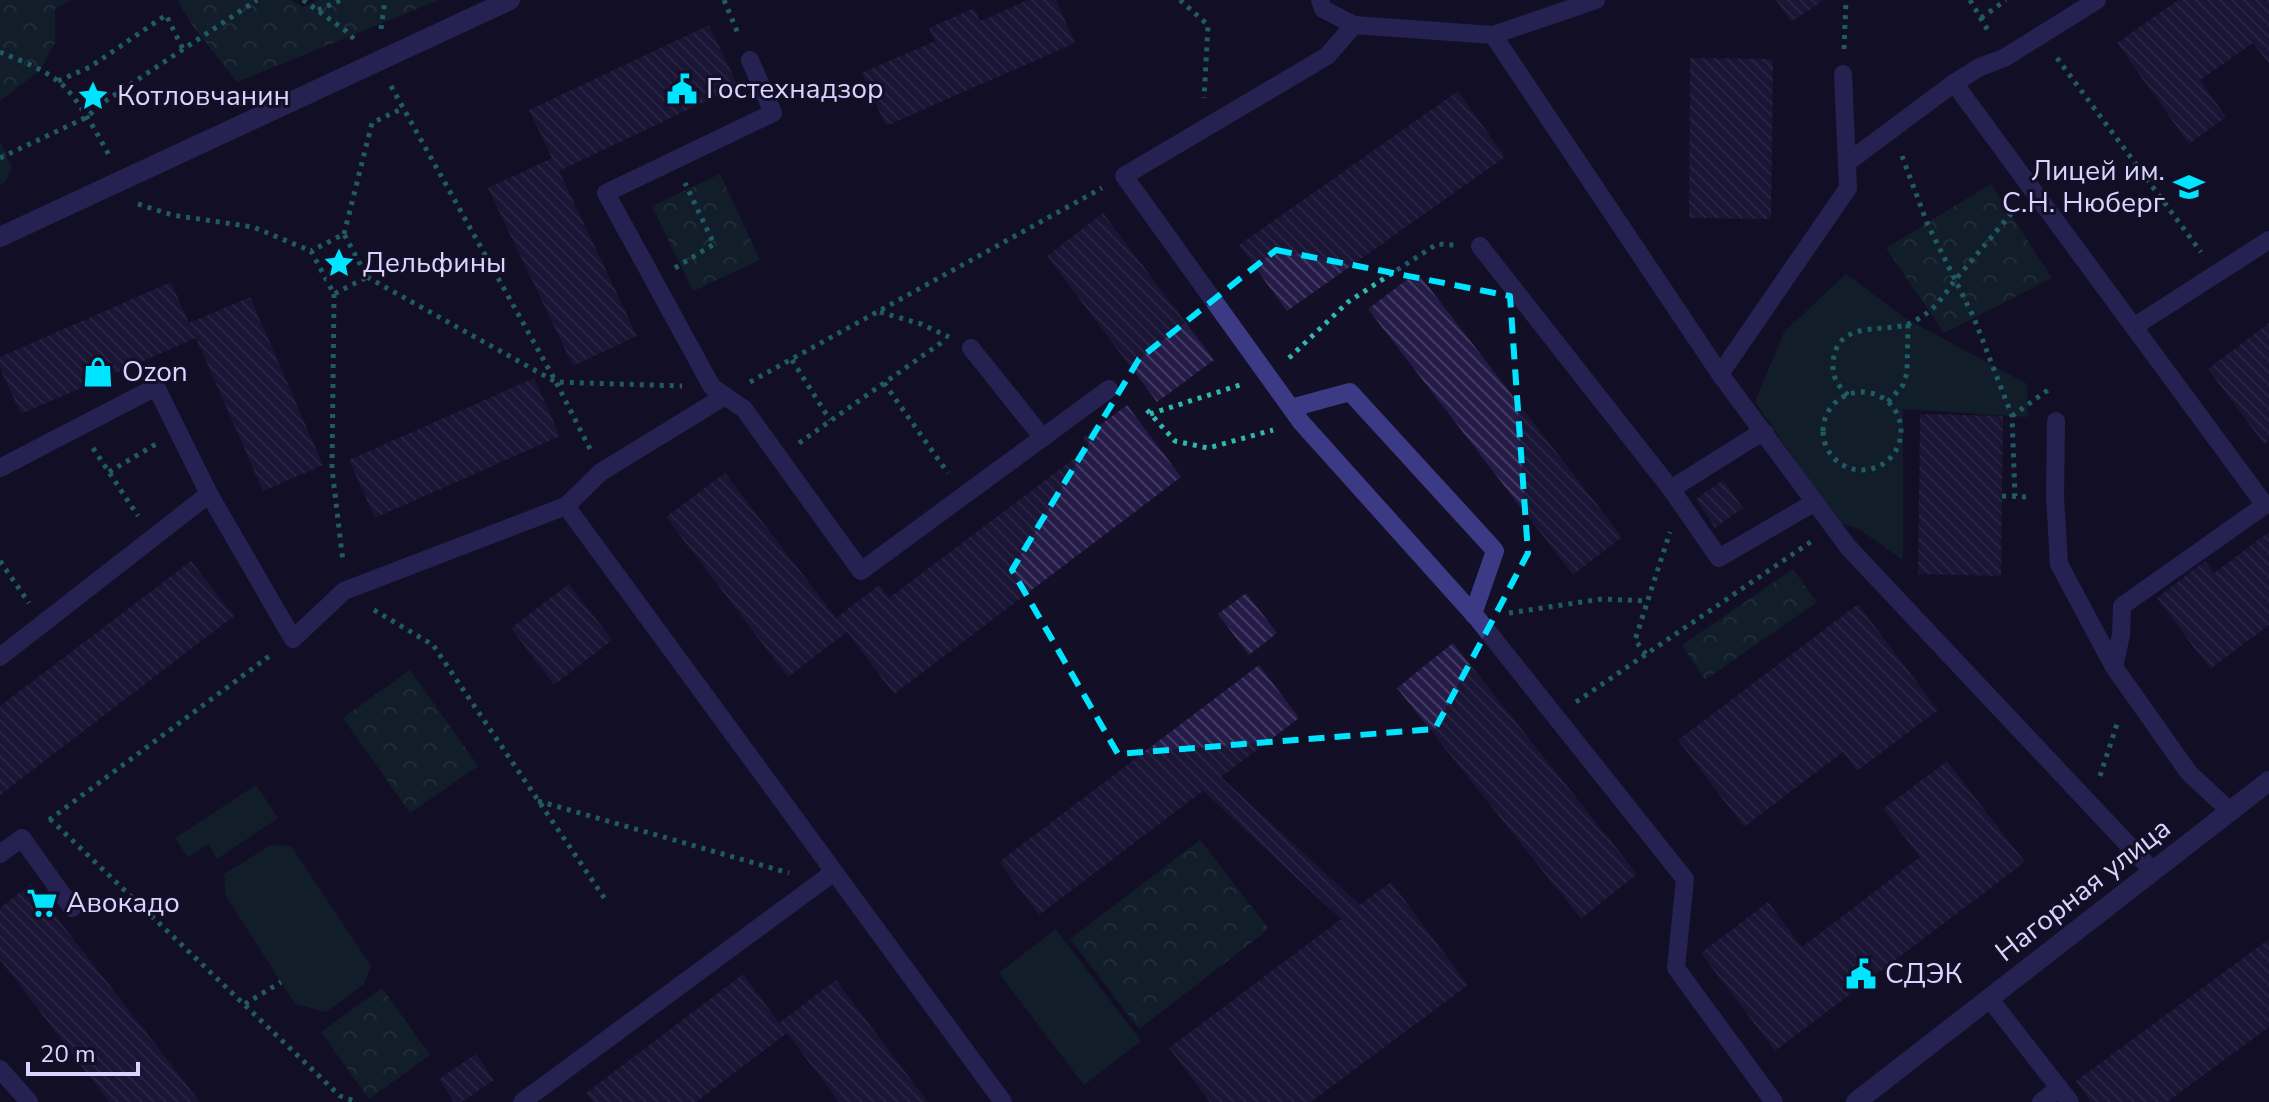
<svg xmlns="http://www.w3.org/2000/svg" width="2269" height="1102" viewBox="0 0 2269 1102" font-family="'Nunito Sans',sans-serif">
	<style>
		.green { fill: #12302f }
		.forest { fill: url(#forest-crowns) }
		.building { fill: url(#building-back-hatch) }
		.lines { fill: none; stroke-linecap: round; stroke-linejoin: round }
		.path { stroke: #2fb8b0; stroke-width: 5; stroke-dasharray: 4 6; stroke-linecap: butt }
		.service { stroke: #3d3a85; stroke-width: 18 }
		.minor { stroke: #3d3a85; stroke-width: 20 }
		.tertiary { stroke: #3d3a85; stroke-width: 20 }
		.marked { fill: none; stroke: #00e5ff; stroke-width: 6; stroke-dasharray: 16 10; stroke-linejoin: round }
		.labels { text-anchor: middle; dominant-baseline: central; stroke-width: 6; stroke-linejoin: round; paint-order: stroke }
		.poi-label { font-size: 28px; fill: #d9d4ff; stroke: #130f26; text-anchor: start }
		.street-label { font-size: 28px; fill: #d9d4ff; stroke: #130f26 }
	</style>
	<defs>
		<pattern id="forest-crowns" width="20" height="18" patternUnits="userSpaceOnUse" patternTransform="scale(2)"><rect width="20" height="18" fill="#12302f"/><path d="M2 6a3 3 0 1 1 6 0M12 15a3 3 0 1 1 6 0" fill="none" stroke="#344d4e"/></pattern>
		<pattern id="building-back-hatch" width="6" height="6" patternUnits="userSpaceOnUse" patternTransform="scale(2)"><rect width="6" height="6" fill="#241b47"/><path d="M-1 5l2 2M0 0l6 6M5-1l2 2" fill="none" stroke="#433b63"/></pattern>
	</defs>
	<rect width="100%" height="100%" fill="#130f26"/>
	<path class="green" d="M1846,274l59,44 122,66 1,33 -125,-8v151l-44,-31 -21,-7 -83,-120 29,-70z
		M256,785l22,33 -61,41 -9,-15 -20,13 -13,-19z
		M271,845l20,1 80,120 -7,18 -38,28 -31,-8 -69,-108 -2,-22z
		M1056,929l85,112 -57,44 -85,-112z"/>
	<path class="forest" d="M0,0h70l-15,9v34l-15,27 -40,31z
		M177,0h113l13,7 15,-7h121l-202,82 -45,-57z
		M0,141l12,27 -7,14 -5,2z
		M720,174l40,86 -67,31 -41,-85z
		M1991,184l61,94 -108,55 -58,-85z
		M1793,569l24,33 -112,78 -23,-35z
		M410,670l68,96 -68,47 -67,-95z
		M1200,840l69,89 -130,100 -69,-90z
		M382,988l48,67 -61,44 -48,-67z"/>
	<path class="building" d="M1028,0h28l19,43 -189,83 -24,-53 73,-32 -6,-13 45,-20 6,13z
		M1776,0h48l-33,22z
		M2178,0h91v64l-16,-21 -53,37 26,37 -37,27 -72,-101z
		M709,25l29,61 -179,85 78,165 -64,30 -85,-178 64,-30 -23,-48z
		M1690,58l83,1 -2,160 -82,-1z
		M1458,91l47,66 -218,154 -48,-66z
		M1103,213l111,147 -57,42 -110,-146z
		M1417,272l205,265 -49,38 -205,-266z
		M171,282l18,41 61,-26 73,168 -60,26 -67,-153 -175,76 -21,-46v-11z
		M2269,323v118l-5,3 -56,-75z
		M534,378l26,58 -185,82 -26,-58z
		M1127,405l54,72 -287,217 -47,-62 -59,45 -122,-160 59,-44 111,145 43,-33 10,13 191,-144 9,-7 -6,-9z
		M1920,414l83,2 -2,160 -83,-2z
		M1723,480l20,28 -28,20 -19,-29z
		M2269,532v93l-59,44 -53,-71 48,-37 9,12z
		M191,561l43,55 -234,179v-89z
		M569,584l43,56 -58,45 -43,-57z
		M1246,593l31,40 -28,22 -31,-41z
		M1858,604l80,106 -81,61 -14,-19 -99,75 -66,-87z
		M1453,643l184,231 -56,45 -184,-231z
		M1259,665l40,53 -78,59 139,128 31,-23 77,103 -157,117h-101l-41,-54 172,-129 -138,-128 -164,124 -40,-53z
		M1947,761l78,101 -250,189 -74,-98 67,-51 34,45 118,-90 -37,-48z
		M31,884l169,218h-91l-104,-136 -5,-6v-52z
		M2269,939v88l-102,75h-76l-15,-21z
		M743,974l36,49 57,-43 92,122h-89l-52,-69 -91,69h-103l-7,-9z
		M476,1054l18,26 -32,22h-8l-15,-23z"/>
	<g class="lines">
		<path class="path" d="M303,0l43,31 10,10
			M724,0l15,36
			M1180,0l28,25 -4,73
			M1970,0l20,34
			M318,10l23,-10
			M1981,18l25,-18
			M381,29l4,-29
			M1844,49l2,-49
			M0,52c19,8 41,16 58,29 20,16 38,51 51,74
			M2057,58l144,194
			M58,81l32,-14 76,-52 17,34
			M391,86l165,296 34,67
			M1902,156l25,67 47,95 38,98 3,80
			M0,158l87,-41 14,-13 156,-104
			M138,204l34,11 81,12 58,24 23,43 33,-17 -23,-43 -33,17
			M344,234l28,-111 31,-15
			M675,268l39,-24 -29,-61
			M367,277l189,105 126,4
			M334,294l-2,175 11,93
			M880,312l41,12 28,13
			M1289,358l59,-56 89,-58 18,1
			M792,360l38,60
			M750,382l352,-194
			M884,383l64,90
			M1823 431a39 39 0 1 1 78 0a39 39 0 1 1-78 0Z
			M1848,395c-10,-9 -16,-18 -15,-32 3,-42 45,-31 73,-38 7,-2 15,-8 21,-12 11,-8 20,-22 28,-33 19,-22 37,-44 56,-66l6,-4
			M1888,402l15,-17 4,-12 1,-49
			M1147,410l28,31 33,7 65,-18
			M1150,414l93,-30
			M2012,416l40,-29
			M799,443l146,-103
			M93,448l45,68
			M109,472l47,-28
			M2002,496l27,1
			M0,561l29,42
			M374,610l59,35 172,254
			M1509,613l93,-14 45,2
			M1646,654l-11,-14 35,-108
			M1576,702l236,-161
			M2100,776l18,-55
			M538,801l251,72
			M50,819l290,277 18,6
			M49,820l223,-166
			M245,1004l36,-22"/>
		<path class="service" d="M1320,0l3,9 31,16
			M1493,35l103,-35
			M1954,83l311,422 -143,101 -1,29 -7,32 75,106 41,38
			M1848,162l106,-79 26,-16 24,-9 93,-58
			M1480,246l191,243 83,-52 11,-4
			M2135,326l134,-86
			M971,348l72,90
			M1720,374l128,173 305,324
			M725,396l-13,-9 -106,-194 167,-80 -23,-53
			M1291,408l59,-16 140,153 5,6 -22,63
			M2056,421l-1,76 4,67 55,103
			M0,468l156,-81 53,107 84,145 51,-48 222,-85 437,596
			M1671,489l48,69 96,-56
			M566,506l35,-34 124,-76 19,13 117,162 248,-182
			M0,657l209,-163
			M0,854l22,-16 50,70
			M1989,998l81,104
			M0,1069l29,33
			M522,1102l312,-230
			M1774,1102l-98,-134 9,-89 -208,-261 -176,-196 -177,-246 203,-120 27,-31 139,10 227,339 128,-186 -5,-114
			M2041,1102l18,-14"/>
		<path class="minor" d="M0,237l510,-237"/>
		<path class="tertiary" d="M1856,1102l413,-321"/>
	</g>
	<path d="M0 0H2269V1102H0ZM1276,250l234,46 18,257 -93,176 -317,25 -106,-184 127,-211z" fill="#130f26" fill-opacity=".55" fill-rule="evenodd"/>
	<path class="marked" d="M1276,250l234,46 18,257 -93,176 -317,25 -106,-184 127,-211z"/>
	<defs>
		<g id="civic-bare" transform="scale(2.4)"><path d="M-.6-6.5H3V-4.5H.6V-3L4-1V1h2V6H-6V1h2V-1L-.6-3ZM-1.2 2.5V6h2.4V2.5Z" fill="#00e5ff" stroke="#130f26" stroke-width="2.5" paint-order="stroke"/></g>
		<g id="sight-bare" transform="scale(2.4)"><path d="M0-6L1.8-2.2L6-1.7L2.9 1.2L3.7 5.4L0 3.3L-3.7 5.4L-2.9 1.2L-6-1.7L-1.8-2.2Z" fill="#00e5ff" stroke="#130f26" stroke-width="2.5" paint-order="stroke"/></g>
		<g id="school-bare" transform="scale(2.4)"><path d="M0-5L7-2L0 1L-7-2ZM-4 1L0 2.5L4 1V4Q0 6-4 4Z" fill="#00e5ff" stroke="#130f26" stroke-width="2.5" paint-order="stroke"/></g>
		<g id="shop-bare" transform="scale(2.4)"><path d="M-5-2.5h2.3a2.7 3.5 0 0 1 5.4 0H5L5.5 6h-11ZM-1.5-2.5h3a1.5 2.3 0 0 0-3 0Z" fill="#00e5ff" stroke="#130f26" stroke-width="2.5" paint-order="stroke"/></g>
		<g id="supermarket-bare" transform="scale(2.4)"><path d="M-6-5.5h2.5l.6 2H6L4.5 2H-2.5L-4.4-4H-6ZM-1.5 3.2a1.3 1.3 0 1 0 .1 0ZM3 3.2a1.3 1.3 0 1 0 .1 0Z" fill="#00e5ff" stroke="#130f26" stroke-width="2.5" paint-order="stroke"/></g>
	</defs>
	<g fill-rule="evenodd">
		<use href="#civic-bare" x="682" y="89"/>
		<use href="#sight-bare" x="93" y="96"/>
		<use href="#school-bare" x="2189" y="187"/>
		<use href="#sight-bare" x="339" y="263"/>
		<use href="#shop-bare" x="98" y="372"/>
		<use href="#supermarket-bare" x="42" y="903"/>
		<use href="#civic-bare" x="1861" y="974"/>
	</g>
	<g class="labels">
		<g class="poi-label">
			<text x="706" y="89">Гостехнадзор</text>
			<text x="117" y="96">Котловчанин</text>
			<text x="2165" y="171" text-anchor="end">Лицей им.<tspan x="2165" dy="32">С.Н. Нюберг</tspan></text>
			<text x="363" y="263">Дельфины</text>
			<text x="122" y="372">Ozon</text>
			<text x="66" y="903">Авокадо</text>
			<text x="1885" y="974">СДЭК</text>
		</g>
		<g class="street-label">
			<text transform="translate(2083 890) rotate(-38)">Нагорная улица</text>
		</g>
	</g>
	<path d="M28 1062v12h110v-12" fill="none" stroke="#d9d4ff" stroke-width="4"/>
	<text x="40" y="1062" font-size="24" fill="#d9d4ff" stroke="#130f26" stroke-width="6" paint-order="stroke">20 m</text>
</svg>
